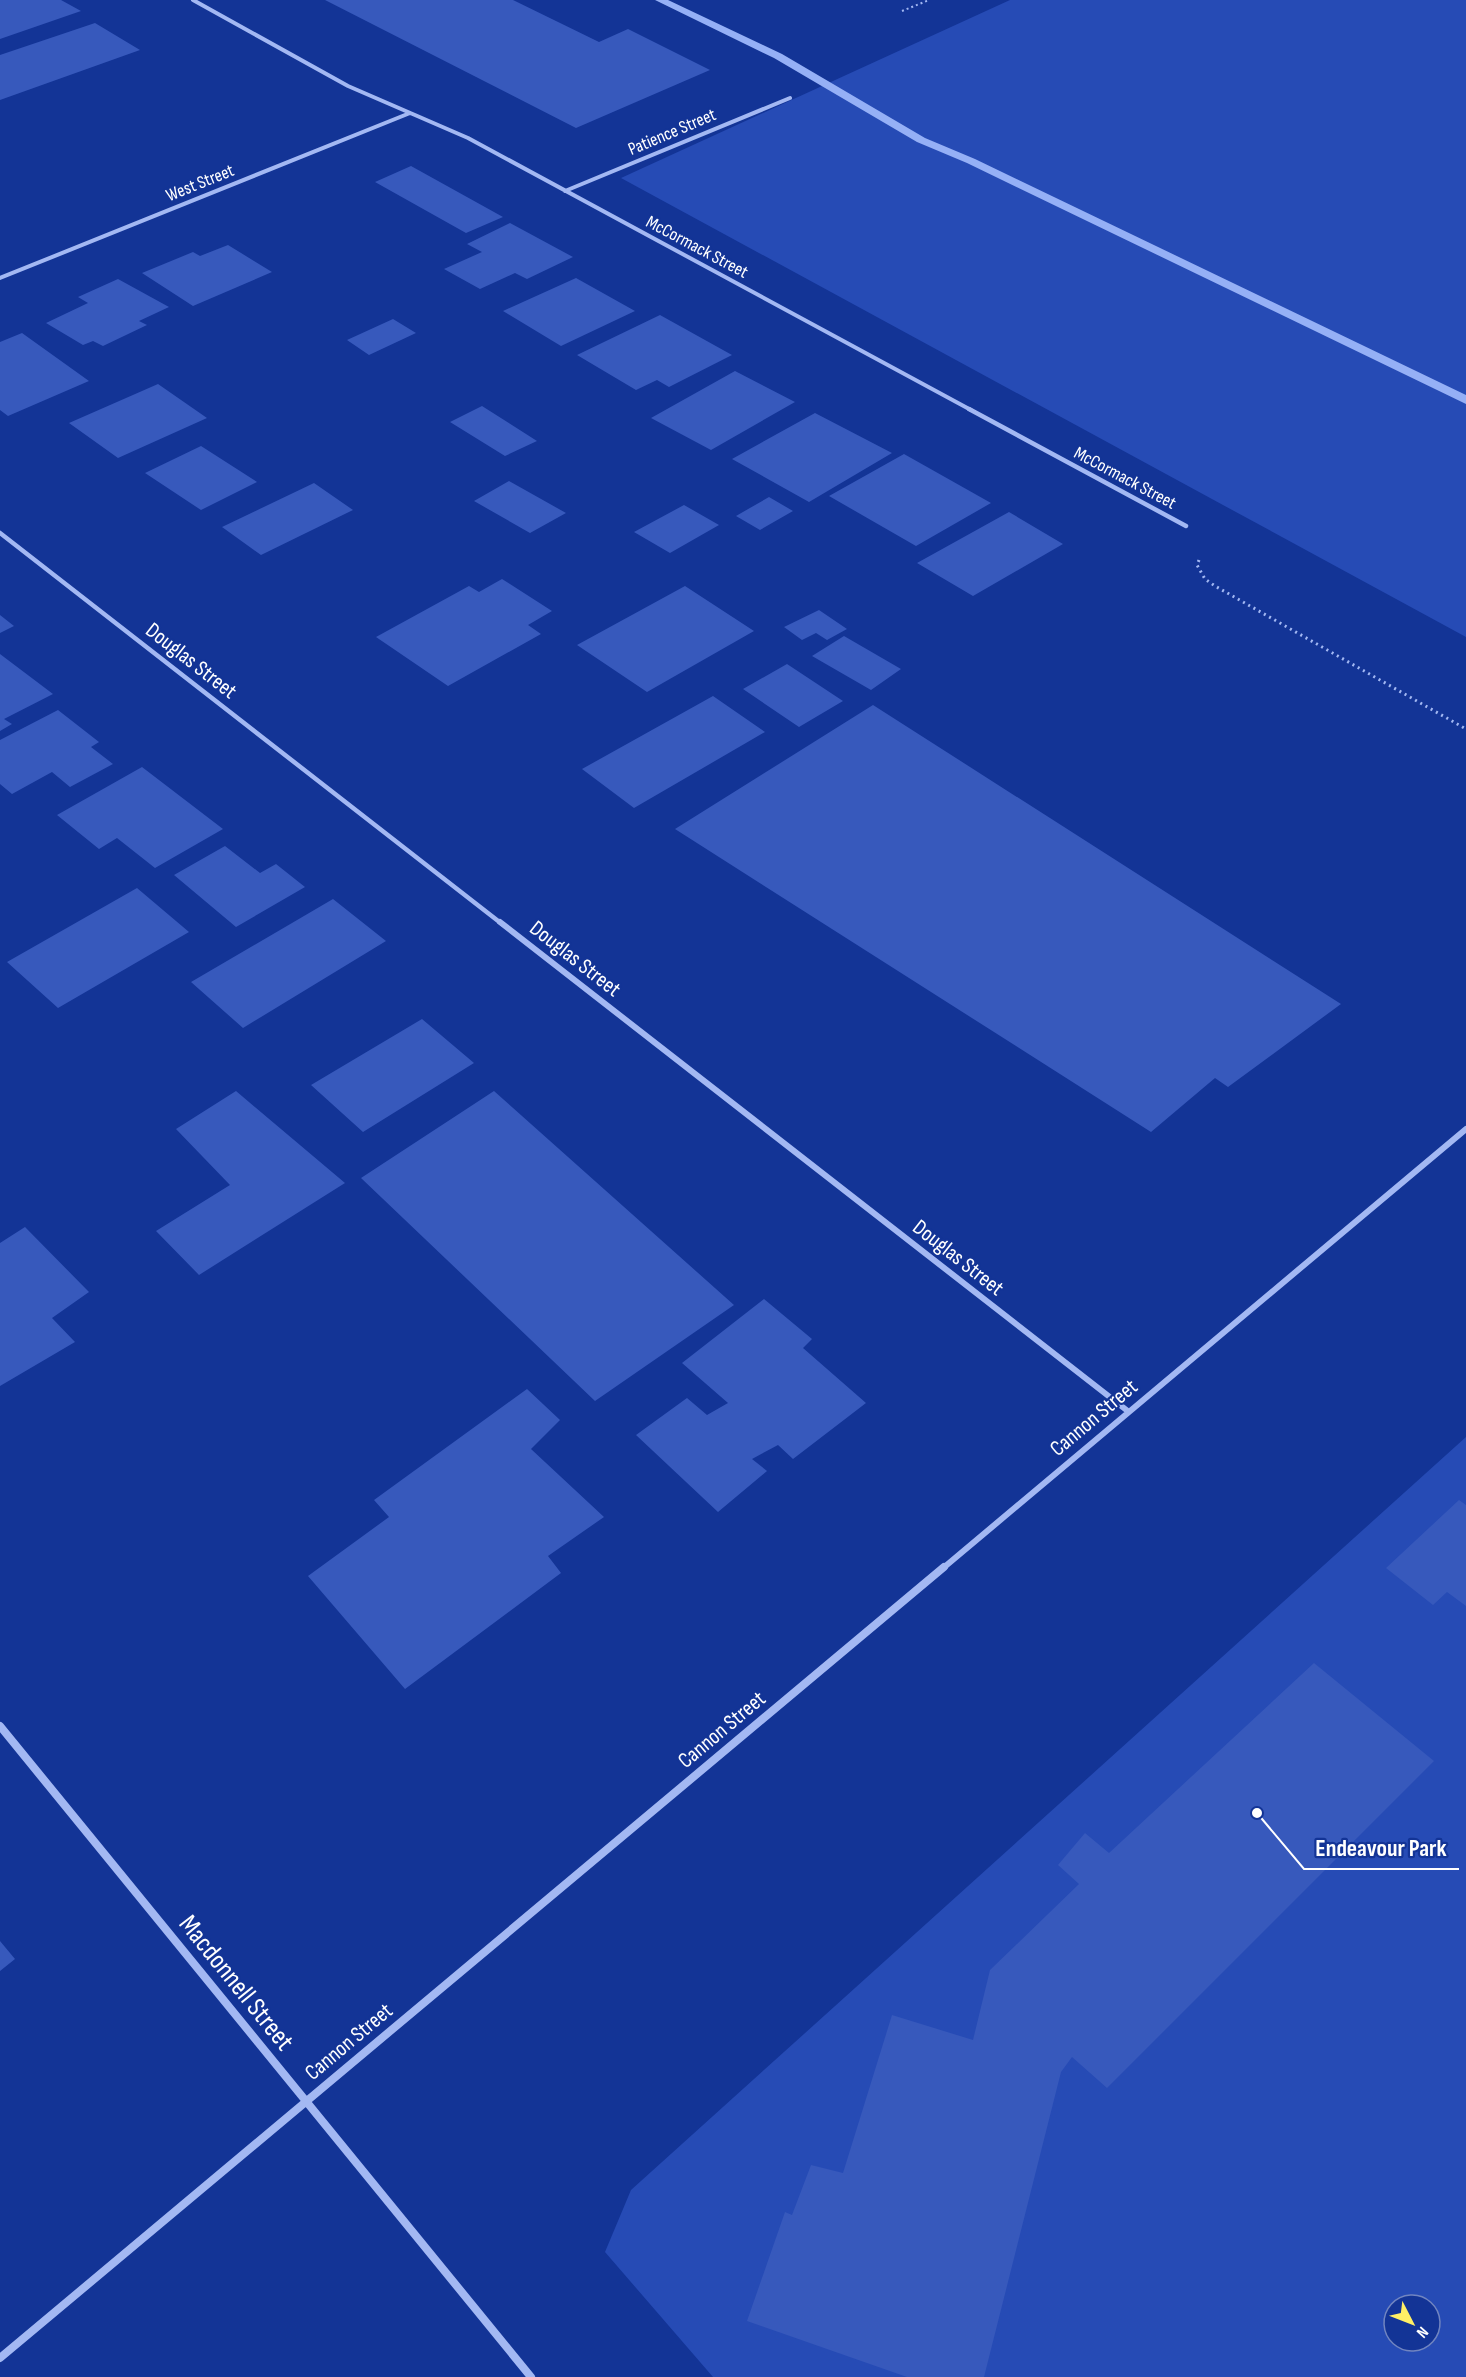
<svg xmlns="http://www.w3.org/2000/svg" width="1466" height="2377" viewBox="0 0 1466 2377" font-family="'Sofia Sans Condensed',sans-serif">
	<style>
		.green { fill: #264bb5; fill-rule: evenodd }
		.lines { fill: none; stroke-linecap: round; stroke-linejoin: round }
		.stream { fill: #95b0f6; fill-rule: evenodd }
		.building { fill: #3759bc }
		.path-far1 { stroke: #a3b8f3; stroke-width: 2; stroke-dasharray: 2 3; stroke-linecap: butt }
		.path { stroke: #a3b8f3; stroke-width: 3; stroke-dasharray: 2 4; stroke-linecap: butt }
		.street-far3 { stroke: #a3b8f3; stroke-width: 4 }
		.street-far2 { stroke: #a3b8f3; stroke-width: 4.5 }
		.street-far1 { stroke: #a3b8f3; stroke-width: 6 }
		.street { stroke: #a3b8f3; stroke-width: 8 }
		.labels { text-anchor: middle; dominant-baseline: central; stroke-width: 4.5; stroke-linejoin: round; paint-order: stroke }
		.far-street-label { font-size: 18px; fill: #fff; stroke: #133496 }
		.street-label { font-size: 22px; fill: #fff; stroke: #133496 }
		.near-street-label { font-size: 27px; fill: #fff; stroke: #133496 }
		.leader { fill: none; stroke: #fff; stroke-width: 2 }
		.callout-dot { fill: #fff; stroke: #133496; stroke-width: 2 }
		.callout-label { font-size: 24px; text-anchor: middle; font-weight: bold; fill: #fff; stroke: #133496; stroke-width: 4.5; stroke-linejoin: round; paint-order: stroke }
	</style>
	<rect width="100%" height="100%" fill="#133496"/>
	<path class="green" d="M1010,0h456v637l-845,-459z
		M1466,1437v940h-753l-108,-125 26,-62zM1394,2305h36v36h-36z"/>
	<g class="lines">
		<path class="stream" d="M655,0h13l114,54 143,84 50,21 491,236v9l-499,-241 -50,-21 -143,-84z"/>
	</g>
	<path class="building" d="M0,0h61l20,11 -81,28z
		M325,0h188l86,42 29,-13 82,41 -134,58z
		M95,23l45,27 -140,50v-45z
		M411,166l92,51 -37,16 -91,-51z
		M510,223l63,34 -46,22 -12,-6 -35,16 -36,-20 38,-17 -15,-8z
		M228,245l44,27 -79,34 -51,-33 51,-21 7,4z
		M576,278l59,33 -74,35 -58,-35z
		M118,279l51,28 -30,14 8,4 -44,21 -10,-5 -10,4 -37,-22 42,-20 -10,-6z
		M660,315l72,40 -63,32 -12,-7 -21,10 -59,-35z
		M393,319l23,14 -47,22 -22,-15z
		M22,333l67,48 -81,35 -8,-6v-68z
		M735,371l60,31 -84,48 -60,-32z
		M158,384l49,34 -89,40 -49,-35z
		M482,406l55,35 -32,15 -55,-34z
		M815,413l77,40 -83,49 -77,-43z
		M201,446l56,36 -56,28 -56,-37z
		M904,454l87,49 -75,43 -87,-50z
		M509,481l57,32 -36,20 -56,-32z
		M314,483l39,27 -92,45 -39,-28z
		M769,497l24,14 -33,19 -24,-14z
		M684,505l35,20 -49,28 -36,-21z
		M1009,512l54,32 -90,52 -56,-33z
		M502,579l50,32 -24,14 13,9 -93,52 -72,-49 93,-51 10,6z
		M685,586l69,45 -107,61 -70,-47z
		M819,610l28,19 -20,11 -11,-7 -14,7 -18,-13z
		M0,615l14,11 -14,7z
		M844,636l57,33 -30,21 -59,-34z
		M0,654l53,40 -49,25 8,5 -12,7z
		M787,664l56,37 -44,26 -56,-38z
		M713,696l52,36 -131,76 -52,-39z
		M873,705l468,299 -113,83 -13,-9 -64,54 -476,-303z
		M58,710l41,32 -8,5 22,17 -43,23 -18,-15 -40,22 -12,-10v-44z
		M142,767l81,62 -68,39 -38,-30 -18,11 -42,-34z
		M225,846l35,27 16,-9 29,23 -69,40 -62,-52z
		M137,888l52,44 -131,76 -51,-46z
		M333,899l53,42 -143,87 -52,-46z
		M422,1019l52,44 -111,69 -52,-47z
		M236,1091l109,92 -146,92 -43,-44 74,-46 -54,-56z
		M494,1091l240,214 -139,96 -234,-223z
		M25,1227l64,65 -37,26 23,24 -75,44v-143z
		M764,1299l48,40 -9,9 63,55 -73,56 -15,-14 -26,14 15,12 -49,41 -82,-77 51,-37 20,17 21,-12 -46,-40z
		M527,1389l33,31 -29,29 73,68 -56,39 13,17 -156,116 -97,-113 81,-59 -15,-17z
		M1459,1500l7,5v101l-19,-14 -14,13 -47,-37z
		M1314,1663l120,98 -327,327 -35,-31 -11,15 -77,305h-77l-160,-56 38,-109 7,3 19,-50 32,8 49,-158 81,25 17,-70 89,-86 -21,-19 27,-32 24,20z
		M0,1941l15,18 -15,12z"/>
	<g class="lines">
		<path class="path-far1" d="M902,11l27,-11"/>
		<path class="path" d="M1199,560l-2,5 8,14 10,7 251,143"/>
		<path class="street-far3" d="M193,0l155,86 120,52 503,272
			M565,191l225,-93
			M0,278l410,-165"/>
		<path class="street-far2" d="M969,409l217,117
			M0,533l502,391"/>
		<path class="street-far1" d="M500,922l629,490
			M942,1569l524,-440"/>
		<path class="street" d="M0,1726l531,651
			M0,2358l944,-791"/>
	</g>
	<g class="labels">
		<g class="far-street-label">
			<text transform="translate(672 132) rotate(-23)">Patience Street</text>
			<text transform="translate(200 183) rotate(-22)">West Street</text>
			<text transform="translate(697 247) rotate(28)">McCormack Street</text>
			<text transform="translate(1125 478) rotate(28)">McCormack Street</text>
		</g>
		<g class="street-label">
			<text transform="translate(191 661) rotate(38)">Douglas Street</text>
			<text transform="translate(575 959) rotate(38)">Douglas Street</text>
			<text transform="translate(958 1258) rotate(38)">Douglas Street</text>
			<text transform="translate(1094 1418) rotate(-40)">Cannon Street</text>
			<text transform="translate(722 1730) rotate(-40)">Cannon Street</text>
			<text transform="translate(349 2042) rotate(-40)">Cannon Street</text>
		</g>
		<g class="near-street-label">
			<text transform="translate(236 1983) rotate(51)">Macdonnell Street</text>
		</g>
	</g>
	<path class="leader" d="M1257 1813L1304 1869H1459"/>
	<circle class="callout-dot" cx="1257" cy="1813" r="6"/>
	<g class="callout-label">
		<text x="1381" y="1856">Endeavour Park</text>
	</g>
	<g transform="translate(1412 2323) rotate(132)"><circle r="28" fill="#133496" stroke="#7185c0" stroke-width="1.5"/>
	<path d="M0-4.5L10 22L0 15L-10 22Z" fill="#ffef65"/>
	<text y="-9" font-size="16" font-weight="bold" text-anchor="middle" fill="#ffffff">N</text>
	</g>
</svg>
